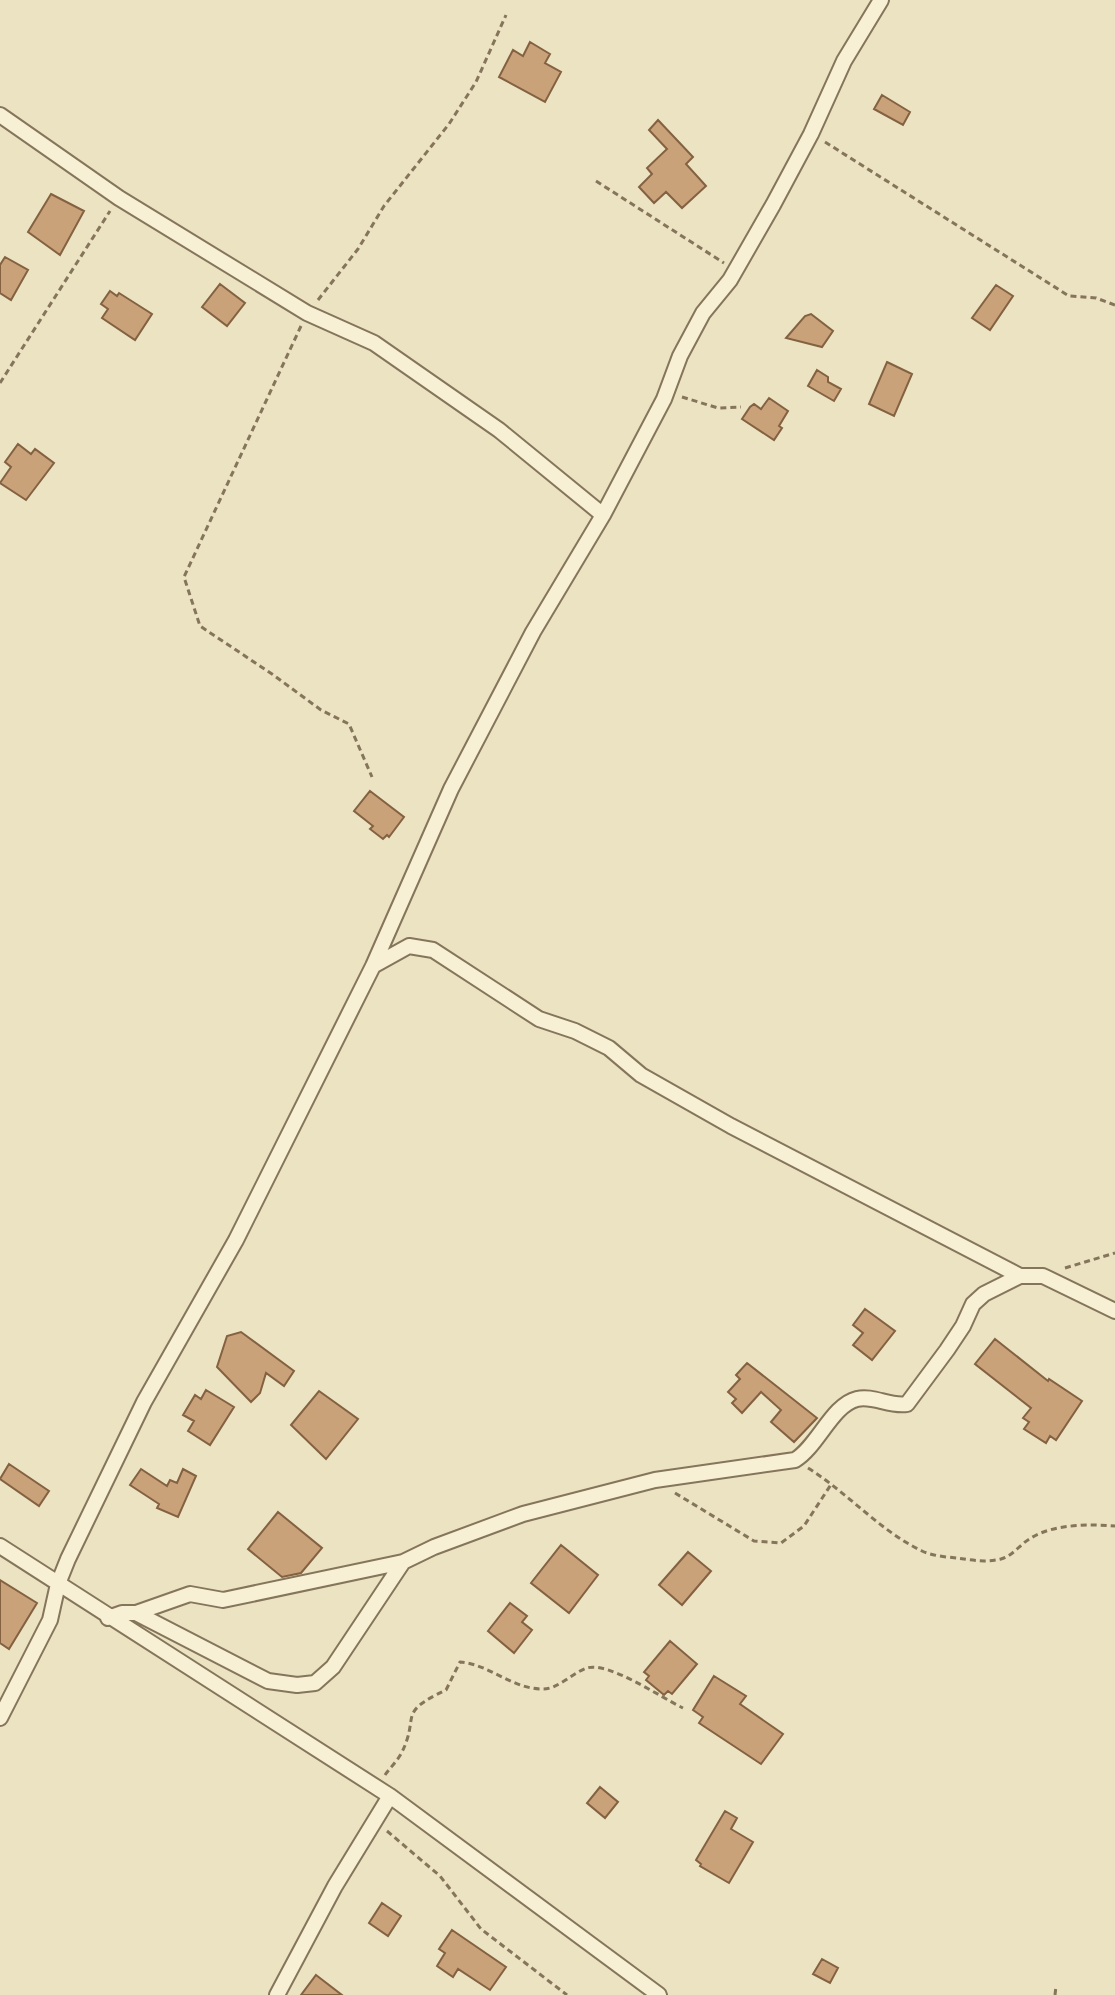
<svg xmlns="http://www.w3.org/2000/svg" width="1115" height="1995" viewBox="0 0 1115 1995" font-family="Merriweather,serif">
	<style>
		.building { fill: #c9a279; stroke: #836141; stroke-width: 2 }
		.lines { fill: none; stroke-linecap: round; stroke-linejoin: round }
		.minor-casing { stroke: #85755a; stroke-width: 18 }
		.path { stroke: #85755a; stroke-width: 3; stroke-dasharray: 6 4; stroke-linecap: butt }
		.minor { stroke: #f7f0d5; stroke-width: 14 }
	</style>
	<rect width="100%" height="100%" fill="#ece3c2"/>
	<path class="building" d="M530,42l20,12 -5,9 16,9 -16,30 -46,-25 14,-27 10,6z
		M882,95l28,17 -7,13 -29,-16z
		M658,120l35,37 -7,7 20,22 -24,22 -16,-16 -12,11 -15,-16 13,-13 -5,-6 20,-19 -18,-19z
		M51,194l33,17 -24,44 -32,-23z
		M5,257l23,13 -17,30 -11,-7v-28z
		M220,284l25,19 -18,23 -25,-19z
		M996,285l17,11 -23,34 -18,-12z
		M110,291l7,5 2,-3 33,21 -17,26 -33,-22 6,-9 -7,-5z
		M811,314l22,17 -11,16 -36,-9 19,-22z
		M887,362l25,12 -18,42 -25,-12z
		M817,370l11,7v5l13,7 -7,12 -26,-15z
		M769,398l19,13 -9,15 3,2 -8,12 -32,-21 8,-12 4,-3 7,5z
		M18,444l13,10 4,-5 19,14 -28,37 -26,-17 11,-16 -6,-5z
		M370,791l34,26 -15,20 -2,-2 -4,4 -13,-10 3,-3 -19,-15z
		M865,1309l30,22 -23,29 -19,-15 10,-12 -10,-8z
		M241,1332l53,39 -10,15 -18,-13 -6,20 -9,9 -34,-35 10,-31z
		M995,1339l53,42 1,-2 33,22 -26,39 -6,-4 -4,7 -22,-14 5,-7 -6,-4 8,-10 -56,-44z
		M747,1363l70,55 -23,24 -23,-20 10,-12 -20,-18 -19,21 -10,-10 4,-4 -8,-7 12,-13 -4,-4z
		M206,1390l28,17 -24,38 -22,-14 6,-10 -11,-6 12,-20 6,4z
		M319,1391l39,28 -32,40 -35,-34z
		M9,1464l40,27 -10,15 -39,-27z
		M141,1469l26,17 3,-6 7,3 6,-14 13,7 -18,41 -21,-9 2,-4 -29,-19z
		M278,1512l44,36 -21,25 -19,4 -34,-28z
		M561,1545l37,30 -29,38 -38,-30z
		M688,1552l23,19 -29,34 -23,-20z
		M0,1580l37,23 -28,46 -9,-6z
		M510,1603l17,13 -5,6 10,8 -18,23 -26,-22z
		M670,1641l27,23 -25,30 -4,-3 -4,4 -18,-15 3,-4 -5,-4z
		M714,1676l32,20 -6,8 43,30 -22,30 -62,-41 4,-6 -10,-7z
		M600,1787l18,15 -13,16 -18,-15z
		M725,1811l12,7 -6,11 22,13 -24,41 -29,-17 1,-2 -5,-4z
		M382,1903l19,13 -13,20 -19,-13z
		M452,1930l54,37 -16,23 -32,-21 -5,8 -16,-11 8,-13 -6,-4z
		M822,1959l16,9 -8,15 -17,-9z
		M316,1975l26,20h-41z"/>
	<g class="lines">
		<g class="minor-casing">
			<path id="minor" d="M0,115l119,83 188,115 67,30 125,87 104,85
				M373,966l36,-20 24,4 106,69 36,12 34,17 32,27 90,51 289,150h23l72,35
				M0,1546l390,250 269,199
				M136,1613l54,-19 33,6 180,-38
				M108,1618l14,-5h14l132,68 29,4 18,-2 18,-16 70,-105 31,-15 89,-33 132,-34 140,-20c23,-14 37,-55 62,-61 16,-4 33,8 50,5l40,-54 16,-24 10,-22 11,-10 36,-18
				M0,1718l50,-98 8,-36 10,-25 76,-157 92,-162 137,-274 78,-177 82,-157 70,-117 61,-116 16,-43 23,-43 27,-33 43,-75 38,-71 33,-73 37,-61
				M277,1995l58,-109 55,-90"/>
		</g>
		<path class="path" d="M825,142l244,154 27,2 19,7
			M596,181l128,82
			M318,300l40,-51 26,-43 65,-82 27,-42 30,-67
			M301,326l-117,251 16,49 72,48 49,36 28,14 23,53
			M0,383l110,-172
			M682,397l36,11 23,-1
			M1065,1268l50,-15
			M808,1468c40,25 72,63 114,83 13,6 29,6 42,8 13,2 25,3 37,0 12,-3 19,-15 30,-21 22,-14 59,-14 84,-12
			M675,1493l79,48 27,2 23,-17 28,-43
			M385,1775c5,-7 12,-14 16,-21 20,-39 -6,-40 45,-64l14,-28c29,2 52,27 82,27 15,1 30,-16 45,-21 21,-7 75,30 96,40
			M387,1831l53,45 41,53 86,66
			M1055,1995l1,-9"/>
		<use href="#minor" class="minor"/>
	</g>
</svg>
